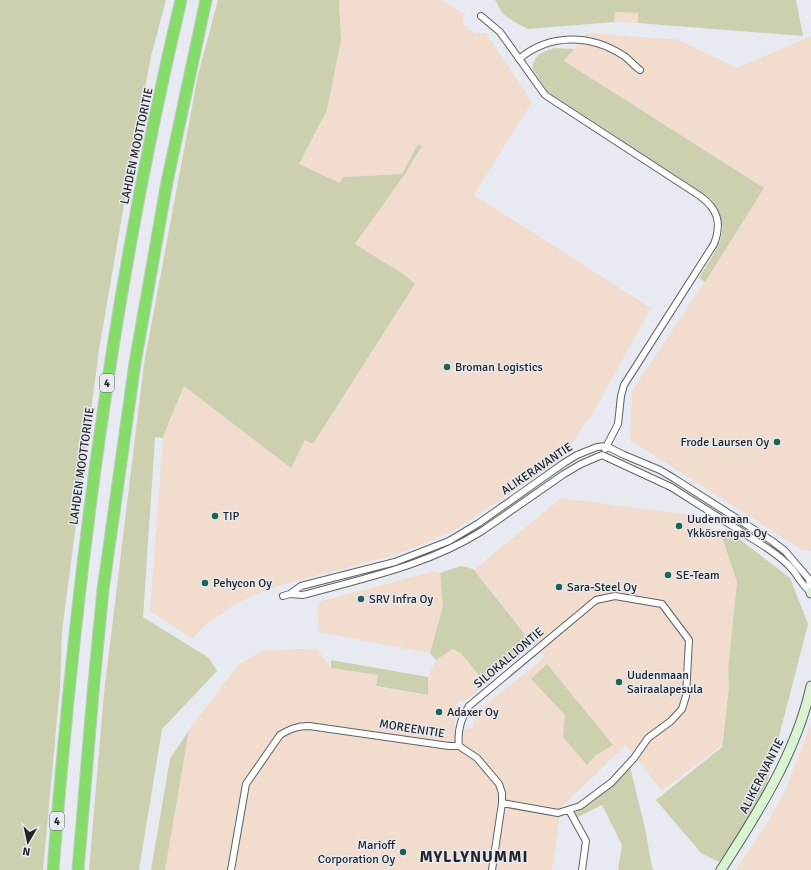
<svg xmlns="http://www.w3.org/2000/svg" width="811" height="870" viewBox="0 0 811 870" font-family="Signika,sans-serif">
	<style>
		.industrial { fill: #f1dcce }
		.green { fill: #ccd0ae }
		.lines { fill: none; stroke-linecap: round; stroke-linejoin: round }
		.street-casing { stroke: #5e6167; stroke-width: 8 }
		.secondary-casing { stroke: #5e6167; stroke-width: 11 }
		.highway-casing { stroke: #c6c6c7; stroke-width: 13 }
		.street { stroke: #fff; stroke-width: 6 }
		.secondary { stroke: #daf4d2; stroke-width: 9 }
		.highway { stroke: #85dc68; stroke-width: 11 }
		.poi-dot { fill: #1e6456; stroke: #e7eaf1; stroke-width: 1.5 }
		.labels { text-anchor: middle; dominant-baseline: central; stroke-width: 3; stroke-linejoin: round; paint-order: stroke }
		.shield { fill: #e7eaf1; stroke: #5e6064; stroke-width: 1 }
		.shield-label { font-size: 11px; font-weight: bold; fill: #242528 }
		.street-label { font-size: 12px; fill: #242528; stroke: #e7eaf1 }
		.poi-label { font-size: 12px; fill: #242528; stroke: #e7eaf1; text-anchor: start }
		.district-label { font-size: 16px; font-weight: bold; letter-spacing: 1px; fill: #242528; stroke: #e7eaf1 }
	</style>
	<rect width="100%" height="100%" fill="#e7eaf1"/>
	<path class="industrial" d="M339,0h102l24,14 -3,7 4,7 9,5h11l46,69 -58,93 177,113 -62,112h-2l-21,33 -12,12 -103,67 -40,17 -24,8 -102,27 -23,8 -23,10 -35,24 -12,13 -42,-28 13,-173 7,-19 14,-33 107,81 14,-27 9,3 101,-159 -12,-10 -48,-30 50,-70 17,-28 -4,-2 -16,30 -59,3 -3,6 -41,-19 28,-55 14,-69z
		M615,12l23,1v10l-24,-1z
		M587,33l92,7 58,28 74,-32v515l-9,-1 -172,-110 2,-49 69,-104 63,-99 -200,-127z
		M561,498l130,17 30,19 16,48 -9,87 1,18 -8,59 -59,45 -36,-46 -65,62 -9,63h-387l24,-140 49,-65 24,-14 39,-2 17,1 13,18 47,7 -2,12 52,8v-18l8,-17 17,-11 4,1 4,3 25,31 -20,16 -8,1 -4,30 18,-3 6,-17 67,-54 -71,-87z
		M435,571l5,2 3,33 -13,47 -111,-21 -2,-25 4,-6z
		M811,723v147h-75l33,-50 17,-31z"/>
	<path class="green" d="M0,0h166l-15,56 -22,119 -30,175 -37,281 -2,56 -17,183h-43z
		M218,0h121l2,40 -14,70 -28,54 41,19 3,-6 59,-3 16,-30 4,2 -17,28 -50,70 48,30 12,10 -102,160 -8,-4 -14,28 -107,-82 -14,33 -7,19 -8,-1 -12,180 66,41 8,13 -55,58 -23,141h-50l15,-177 40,-329 54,-289z
		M495,0h301l7,36 -165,-13v-10l-23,-1 -1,10 -86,7 -14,-7 -12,-9z
		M554,48l20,1 -10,12 200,127 -59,94 -6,-4c17,-29 37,-48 11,-80l-162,-106 -16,-24c3,-14 9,-15 22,-20z
		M726,529l64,49 18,46 -42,163 -20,38 -27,37 -18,-9 -45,-53 66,-53 7,-60 -1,-18 9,-87 -16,-48z
		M461,566l12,3 52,65 3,12 -43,37 -24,-30 -8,-4 -17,11 -6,-7 13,-47 -3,-33z
		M331,660l97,17v18l-52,-9 2,-11 -47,-7z
		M547,664l66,81 -17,10 -9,10 -24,-28 2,-22 -34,-36z
		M189,730l-24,140h-14l19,-111z
		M630,767l15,61 7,39 2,3h-36l4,-25 -20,-40 -26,13v-5l32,-24z"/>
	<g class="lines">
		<g class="street-casing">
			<path id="street" d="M481,16l19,16 45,63 155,101c18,13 22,27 14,48l-90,141 -3,11 -3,28 -13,25
				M519,59c31,-26 72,-25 105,-3 5,3 10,10 16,14
				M290,594l13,1c62,-17 125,-30 179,-64l82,-57 17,-10 21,-9 69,32 96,61c9,6 18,13 25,21 7,8 10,17 19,23
				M283,596l7,-2 11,-8 94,-24 54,-21 30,-18 85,-60 13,-8 20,-8 9,-1 18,9 36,15 15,9 97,62 13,10 24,28 2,13
				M459,746c-2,-15 2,-28 10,-40l127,-106 19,-4 47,8 27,36 -3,56 -4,13 -11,12 -23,17 -14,20 -22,24 -32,24 -22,7 -56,-10
				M569,810l17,31 -4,29
				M231,870l15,-86 34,-49c10,-6 17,-9 29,-9l140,20h10l18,12 22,26 3,9v10l-10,67"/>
		</g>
		<g class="secondary-casing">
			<path id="secondary" d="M811,592v1
				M721,870c36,-56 76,-118 90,-184"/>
		</g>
		<g class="highway-casing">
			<path id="highway" d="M53,870c23,-292 60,-584 128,-870
				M78,870l15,-177 10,-103 32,-227 32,-181 39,-182"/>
		</g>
		<use href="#street" class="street"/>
		<use href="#secondary" class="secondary"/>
		<use href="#highway" class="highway"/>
	</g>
	<g class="poi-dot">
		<circle cx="447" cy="367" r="4"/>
		<circle cx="777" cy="442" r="4"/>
		<circle cx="215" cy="516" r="4"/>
		<circle cx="679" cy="526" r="4"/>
		<circle cx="668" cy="575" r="4"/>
		<circle cx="205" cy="583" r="4"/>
		<circle cx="559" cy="587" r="4"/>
		<circle cx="361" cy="599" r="4"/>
		<circle cx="619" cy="682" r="4"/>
		<circle cx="439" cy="712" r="4"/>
		<circle cx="403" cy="852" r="4"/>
	</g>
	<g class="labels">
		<g class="shield">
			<rect x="100" y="374" width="14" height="18" rx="3"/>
			<rect x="50" y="812" width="14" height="18" rx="3"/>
		</g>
		<g class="shield-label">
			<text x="107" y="383">4</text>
			<text x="57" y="821">4</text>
		</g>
		<g class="street-label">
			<text transform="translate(137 146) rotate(-78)">LAHDEN MOOTTORITIE</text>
			<text transform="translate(82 466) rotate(-82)">LAHDEN MOOTTORITIE</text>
			<text transform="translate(537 469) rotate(-34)">ALIKERAVANTIE</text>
			<text transform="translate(509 658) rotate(-40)">SILOKALLIONTIE</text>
			<text transform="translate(412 729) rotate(9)">MOREENITIE</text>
			<text transform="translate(762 776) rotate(-63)">ALIKERAVANTIE</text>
		</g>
		<g class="poi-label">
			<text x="455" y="367">Broman Logistics</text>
			<text x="769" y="442" text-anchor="end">Frode Laursen Oy</text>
			<text x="223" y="516">TIP</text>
			<text x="687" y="519">Uudenmaan<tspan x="687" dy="14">Ykkösrengas Oy</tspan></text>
			<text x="676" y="575">SE-Team</text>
			<text x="213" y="583">Pehycon Oy</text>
			<text x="567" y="587">Sara-Steel Oy</text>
			<text x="369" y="599">SRV Infra Oy</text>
			<text x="627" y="675">Uudenmaan<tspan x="627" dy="14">Sairaalapesula</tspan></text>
			<text x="447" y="712">Adaxer Oy</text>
			<text x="395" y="845" text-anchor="end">Marioff<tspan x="395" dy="14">Corporation Oy</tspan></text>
		</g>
		<g class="district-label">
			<text x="474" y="857">MYLLYNUMMI</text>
		</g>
	</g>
	<g transform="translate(28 842) rotate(189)" stroke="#e7eaf1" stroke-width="3" paint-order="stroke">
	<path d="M0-3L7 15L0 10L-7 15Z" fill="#242528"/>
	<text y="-6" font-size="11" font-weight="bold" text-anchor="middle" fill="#242528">N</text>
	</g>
</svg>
